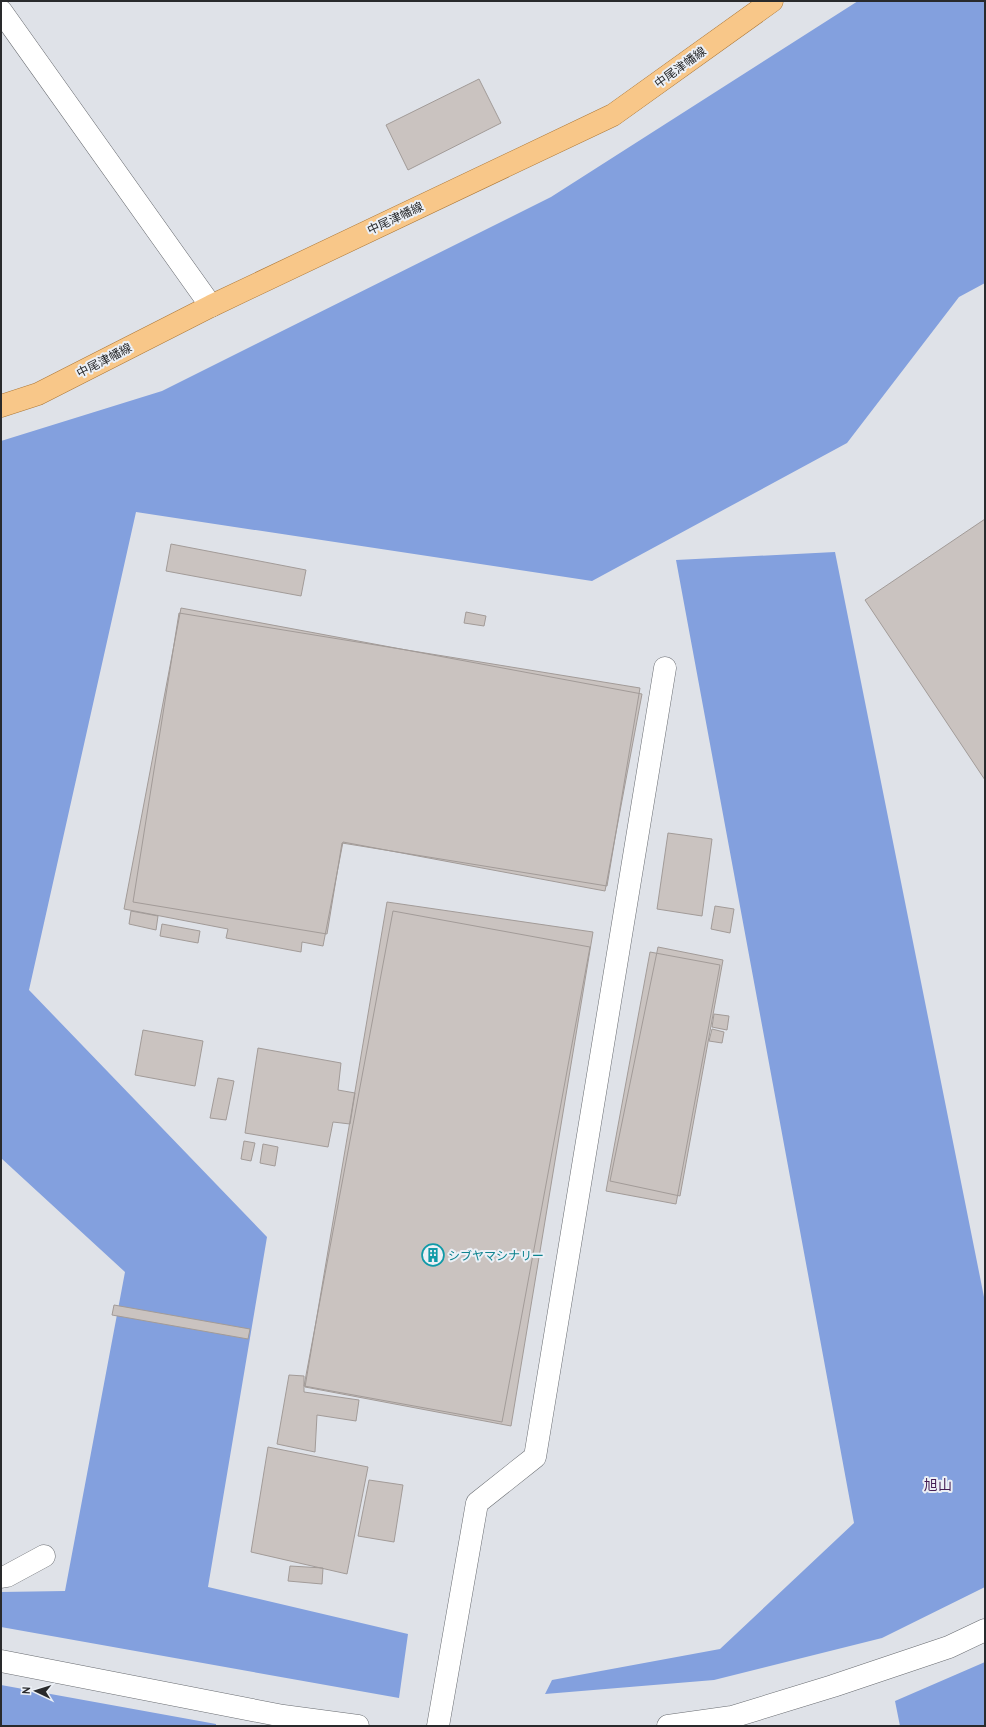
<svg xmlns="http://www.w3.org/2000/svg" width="986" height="1727" viewBox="0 0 986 1727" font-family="'PT Sans','Noto Sans JP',sans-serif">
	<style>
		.forest { fill: #83a0de }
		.building { fill: #cac3c0; stroke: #a29b98 }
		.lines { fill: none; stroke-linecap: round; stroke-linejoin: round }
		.minor-casing { stroke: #686b70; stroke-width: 23 }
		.major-casing { stroke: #ac7736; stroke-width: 23 }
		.minor { stroke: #fff; stroke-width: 22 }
		.major { stroke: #f8c789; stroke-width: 22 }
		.labels { text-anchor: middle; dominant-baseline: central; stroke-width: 4; stroke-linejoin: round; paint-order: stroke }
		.street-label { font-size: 12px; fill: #292a2c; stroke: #ecf0f6 }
		.culture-label { font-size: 12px; fill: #0d838f; stroke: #ecf0f6; text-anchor: start }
		.quarter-label { font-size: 14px; fill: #441d53; stroke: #ecf0f6 }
	</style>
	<rect width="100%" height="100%" fill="#dfe2e8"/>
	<path class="forest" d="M858,1h127v282l-26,14 -112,146 -255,138 -456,-69 -107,478 238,247 -59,350 200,47 -9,64 -398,-71v-35l64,-1 60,-319 -124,-114v-717l161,-50 389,-194z
		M835,552l150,750v285l-103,51 -168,42 -169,14 7,-14 168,-31 134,-126 -178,-963z
		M985,1662v64h-85l-5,-25z
		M1,1685l215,39v2h-215z"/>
	<path class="building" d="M479,79l22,44 -93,47 -22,-45z
		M985,519v261l-120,-180z
		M171,544l135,26 -5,26 -135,-25z
		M181,608l461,86 -37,197 -262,-49 -20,104 -21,-4 -1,10 -75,-14 2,-9 -104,-20z
		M466,612l20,4 -2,10 -20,-3z
		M179,613l461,75 -33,198 -265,-43 -15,91 -194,-32z
		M668,833l44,6 -10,77 -45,-7z
		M387,902l206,30 -82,494 -206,-39z
		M715,906l19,3 -4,24 -19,-4z
		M131,911l27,5 -2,14 -27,-6z
		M393,911l197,36 -88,475 -198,-36z
		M162,924l38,7 -2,12 -38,-7z
		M658,947l65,13 -43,236 -70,-15z
		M650,952l70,13 -44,239 -70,-13z
		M714,1014l15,2 -2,14 -15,-3z
		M712,1029l12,3 -2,11 -13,-2z
		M143,1030l60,11 -8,45 -60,-11z
		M258,1048l83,15 -3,27 17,3 -5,31 -17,-2 -5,25 -83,-14z
		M218,1078l16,3 -8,39 -16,-2z
		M244,1141l11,2 -4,18 -10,-2z
		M263,1144l15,3 -3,19 -15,-3z
		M114,1305l136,24 -2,10 -136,-24z
		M289,1375l15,1v16l55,8 -3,21 -39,-6 -2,37 -38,-8z
		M268,1447l100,20 -21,107 -96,-22z
		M369,1480l34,5 -9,57 -36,-6z
		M290,1566l33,2 -1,16 -34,-3z"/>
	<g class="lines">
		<g class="minor-casing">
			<path id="minor" d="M1,11l210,295
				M1,1577l6,-1 37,-20
				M1,1661l282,55 75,10
				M438,1726l39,-223 58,-46 130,-789
				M668,1726l64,-9 101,-31 116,-39 36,-17"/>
		</g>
		<g class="major-casing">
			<path id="major" d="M1,406l37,-12 173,-88 402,-191 159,-114"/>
		</g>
		<use href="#minor" class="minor"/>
		<use href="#major" class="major"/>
	</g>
	<defs>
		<g id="building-ring" transform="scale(1.15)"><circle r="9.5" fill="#ecf0f6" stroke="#0f9aa8" stroke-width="1.5"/><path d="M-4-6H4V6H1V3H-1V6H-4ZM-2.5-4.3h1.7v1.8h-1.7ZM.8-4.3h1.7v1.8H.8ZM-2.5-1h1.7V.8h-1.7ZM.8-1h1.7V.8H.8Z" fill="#0f9aa8"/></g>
	</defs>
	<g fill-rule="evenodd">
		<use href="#building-ring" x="433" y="1255"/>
	</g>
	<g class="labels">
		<g class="street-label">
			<text transform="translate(680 67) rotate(-36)">中尾津幡線</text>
			<text transform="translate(395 218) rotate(-25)">中尾津幡線</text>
			<text transform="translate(104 360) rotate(-27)">中尾津幡線</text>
		</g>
		<g class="culture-label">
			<text x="448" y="1255">シブヤマシナリー</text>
		</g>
		<g class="quarter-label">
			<text x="938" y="1485">旭山</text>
		</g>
	</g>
	<rect width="986" height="1727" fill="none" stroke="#292a2c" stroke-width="4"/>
	<g transform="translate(36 1691) rotate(274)" stroke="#ecf0f6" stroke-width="3" paint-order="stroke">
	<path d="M0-3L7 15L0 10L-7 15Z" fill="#292a2c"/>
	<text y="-6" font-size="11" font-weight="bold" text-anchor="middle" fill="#292a2c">N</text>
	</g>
</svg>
